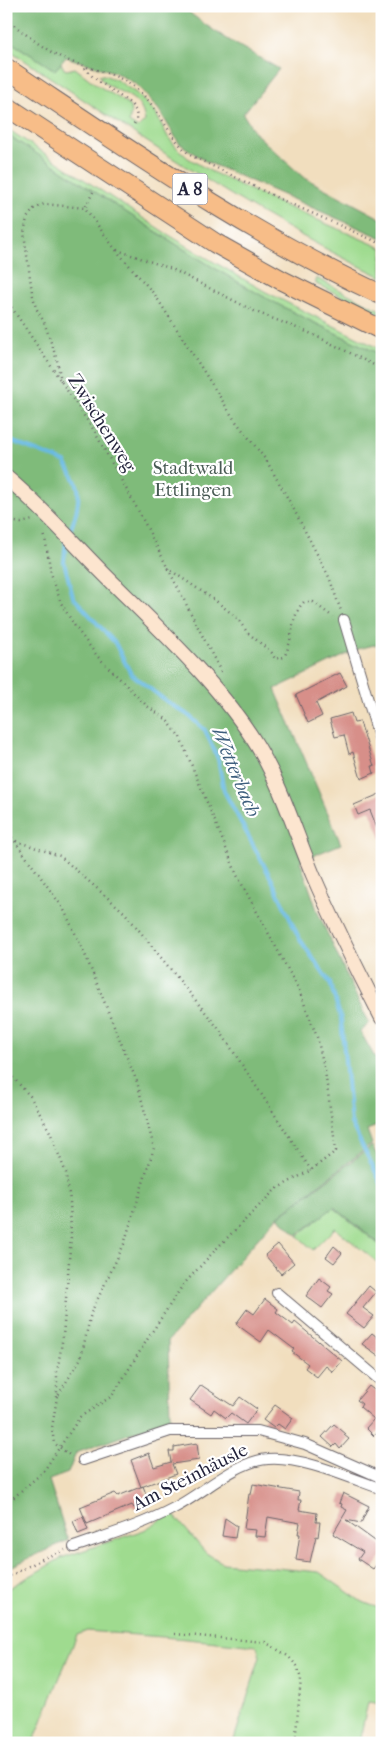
<svg xmlns="http://www.w3.org/2000/svg" width="388" height="1749" viewBox="0 0 388 1749" font-family="'IM FELL French Canon',serif">
	<style>
		.green { fill: #9fdb8f; stroke: #607e65 }
		.forest { fill: #7fbb7a; stroke: #506e5a }
		.lines { fill: none; stroke-linecap: round; stroke-linejoin: round }
		.stream { stroke: #67bae3; stroke-width: 4 }
		.building { fill: #d78f89 }
		.street-casing { stroke: #6a6469; stroke-width: 12 }
		.secondary-casing { stroke: #6a6469; stroke-width: 16 }
		.highway-casing { stroke: #6a6469; stroke-width: 21 }
		.path { stroke: #6a6469; stroke-width: 2.5; stroke-dasharray: 1 4; stroke-linecap: butt }
		.street { stroke: #fff; stroke-width: 10 }
		.secondary { stroke: #fce5cf; stroke-width: 14 }
		.highway { stroke: #f7bd88; stroke-width: 19 }
		.labels { text-anchor: middle; dominant-baseline: central; stroke-width: 4.5; stroke-linejoin: round; paint-order: stroke }
		.shield { fill: #fff; stroke: #646476; stroke-width: 1 }
		.shield-label { font-size: 18px; font-weight: bold; fill: #22223b }
		.street-label { font-size: 19px; fill: #22223b; stroke: #fff }
		.park-label { font-size: 19px; fill: #485a54; stroke: #fff }
		.water-label { font-size: 20px; font-style: italic; fill: #3e5f7e; stroke: #fff }
	</style>
	<rect width="100%" height="100%" fill="#fff"/>
	<filter id="ink" filterUnits="userSpaceOnUse"><feTurbulence type="fractalNoise" baseFrequency=".02" numOctaves="2"/><feDisplacementMap in="SourceGraphic" scale="10" xChannelSelector="R" yChannelSelector="G"/><feConvolveMatrix kernelMatrix="1 2 1 2 8 2 1 2 1" color-interpolation-filters="sRGB"/></filter>
	<filter id="wash" filterUnits="userSpaceOnUse"><feTurbulence type="fractalNoise" baseFrequency=".0096" numOctaves="4" result="noise"/><feDisplacementMap in="SourceGraphic" scale="20" xChannelSelector="R" yChannelSelector="G"/><feGaussianBlur stdDeviation="1.12" result="paint"/><feColorMatrix in="noise" values="0 0 0 0 0 0 0 0 0 0 0 0 0 0 0 0 0 1.4 0 .05"/><feComposite in="paint" operator="in"/></filter>
	<g filter="url(#wash)">
		<rect width="100%" height="100%" fill="#f1debe"/>
		<path class="green" d="M6,39l49,31 6,-7 3,6 3,1 8,-2 22,17 25,15 8,7 1,6 -2,9 9,6 7,-7c-4,-32 -36,-26 -46,-46h5l13,5 19,13 19,19 13,25 10,12 10,9 22,13 66,31 106,46v29c-133,-63 -254,-148 -376,-229z
			M6,128l158,104 43,26 59,34 116,58v5c-47,-22 -94,-44 -139,-70 -81,-47 -158,-101 -237,-151z
			M316,278l66,33v4l-66,-31z
			M333,1207l49,40v19l-47,-38 -22,22 -15,-14z
			M172,1513l34,40 17,10 96,9 43,30 20,7v95l-14,-2 -9,41h-126l27,-86 -3,-11 -70,-7 -100,-8 -10,4 -44,108h-27v-153l55,-32 83,-28z"/>
		<path class="forest" d="M6,6h176c27,25 65,44 97,63l-36,45 12,19 48,44 79,42v19l-177,-77 -26,-18 -20,-33 -23,-26 -22,-12 -48,-15 -11,13 -49,-31z
			M6,134c79,50 156,104 237,151 45,26 92,48 139,70v288l-24,6 -83,40 66,155 -41,17 18,52 51,111 -9,7 22,39v54l-15,6 5,14 -96,74 -108,123 2,78 -94,34 -8,20 -19,7 19,60 -62,29z
			M372,1146l10,18v82l-48,-39 -37,28 -19,-18z"/>
		<g class="lines">
			<path class="stream" d="M6,439l59,23c4,8 11,17 13,26 2,12 -3,33 -9,44
				M66,539l-2,23 9,35 42,46 16,31 35,27 22,14 17,15 13,29 6,32 48,89 27,58 31,45 11,36 10,104 31,62"/>
		</g>
		<g id="blocks">
			<path class="building" d="M340,673l7,13 -31,17 6,13 -14,7 -12,-28z
				M351,713l3,10 6,-1 14,44h-2l2,7 -13,6 -8,-27 -4,2 -5,-19 -9,2 -5,-18z
				M382,793v45h-1l-11,-28 -12,5 -4,-10z
				M278,1244l16,19 -13,11 -16,-19z
				M334,1246l8,7 -8,10 -8,-6z
				M319,1278l12,9 -3,4 5,3 -11,14 -16,-12z
				M369,1286l7,6 -13,16 11,8 -10,12 -18,-14z
				M265,1299l13,10 -2,3 17,13 2,-3 47,39 -9,11 -7,-6 -9,11 -12,-9 3,-4 -16,-12 2,-3 -25,-19 -8,12 -25,-18 11,-15 7,5z
				M372,1333l10,8v17l-20,-14z
				M201,1385l32,21 7,-9 17,12 -11,15 -15,-11 -5,5 -12,-9 -3,5 -21,-14z
				M369,1386l13,10v32l-8,8 -8,-8 8,-9 -14,-12 2,-3 -5,-4z
				M275,1405l18,13 -8,11 -7,-5 -4,4 -11,-8z
				M334,1424l12,10 -2,1 5,4 -9,10 -4,-5 -3,3 -11,-10z
				M197,1443l2,17 -27,4 4,10 -35,13 -10,-27 18,-7 5,14 17,-5 -2,-11h5v-4z
				M253,1484l46,8 -1,8h3l-2,10 18,3 -1,9h4l-2,15 -2,-1 -6,26 -14,-2 4,-26h-2l2,-11 -32,-6 -3,20 -10,-1 1,-6 -12,-1 5,-35h2z
				M143,1486l6,16 -15,6 -2,-3 -45,19 -7,-17 35,-14 3,3z
				M343,1493l26,13 -8,17 -15,-3 36,26v11l-9,12 -15,-10 5,-7 -30,-18 14,-24 -6,-3 1,-3 -3,-1z
				M83,1517l5,13 -10,4 -5,-13z
				M225,1518l12,8 -2,12 -13,-2z"/>
		</g>
	</g>
	<g filter="url(#ink)">
		<use href="#blocks" fill-opacity="0" stroke="#6a6469" stroke-width="1"/>
		<g class="lines">
			<g class="street-casing">
				<path id="street" d="M344,620l38,127
					M277,1293l105,89
					M83,1460l87,-29h88l47,13 77,34
					M74,1547c34,-12 68,-22 100,-39 28,-14 62,-47 94,-49 32,-3 82,19 114,30"/>
			</g>
			<g class="secondary-casing">
				<path id="secondary" d="M6,477c36,30 66,65 99,98 52,52 116,110 153,172 24,40 37,85 55,128 21,49 45,96 69,143"/>
			</g>
			<g class="highway-casing">
				<path id="highway" d="M6,68c122,81 243,166 376,227
					M6,106l209,137 68,38 99,49"/>
			</g>
			<path class="path" d="M6,19c20,15 38,31 61,41 23,10 46,11 67,27 25,19 33,48 56,68l92,45 100,44
				M85,68l8,9 38,27 5,7 1,7 -3,7
				M93,192l-8,16 30,41 40,46 79,124 32,41 25,44 38,73 12,34
				M117,250l55,19 84,43 56,22 70,35
				M6,299l87,130 46,83 83,162
				M61,381l-4,-21 -13,-38 -8,-14 -4,-16 -8,-59 3,-15 7,-9 10,-5 41,4
				M6,520l15,3 12,-3
				M167,568l49,33 21,17 10,14 25,21 3,6 9,-2c10,-17 6,-42 20,-55h9l20,15
				M6,829l57,79 21,44 53,130 17,66 -30,96 -33,69 -10,45 -24,39
				M16,841l44,15 65,57 93,115 93,142
				M6,1070l24,26 20,36 16,41 4,28 1,35 -8,100 -6,36v25l-5,31 2,15 18,14
				M6,1504l37,-32 37,-55 32,-21 40,-64 31,-47 35,-38 58,-58 35,-19 25,-19 -11,-80 -8,-34 -18,-47 -62,-115 -57,-138 -14,-18 -19,-13 -49,-49 -22,-29 -15,-25 -10,-30 -7,-41
				M6,1578l40,-21 19,-7
				M175,1634l90,8 23,14 9,10 4,13 -6,64"/>
			<use href="#street" class="street"/>
			<use href="#secondary" class="secondary"/>
			<use href="#highway" class="highway"/>
		</g>
	</g>
	<g class="labels">
		<rect class="shield" x="172.5" y="173.5" width="35" height="31" rx="4"/>
		<g class="shield-label">
			<text x="190" y="189">A 8</text>
		</g>
		<g class="street-label">
			<text transform="translate(102 423) rotate(58)">Zwischenweg</text>
			<text transform="translate(190 1477) rotate(-27)">Am Steinhäusle</text>
		</g>
		<g class="park-label">
			<text x="193" y="468">Stadtwald<tspan x="193" dy="22">Ettlingen</tspan></text>
		</g>
		<g class="water-label">
			<text transform="translate(236 772) rotate(67)">Wetterbach</text>
		</g>
	</g>
	<rect width="388" height="1749" fill="none" stroke="#fff" stroke-width="25"/>
</svg>
